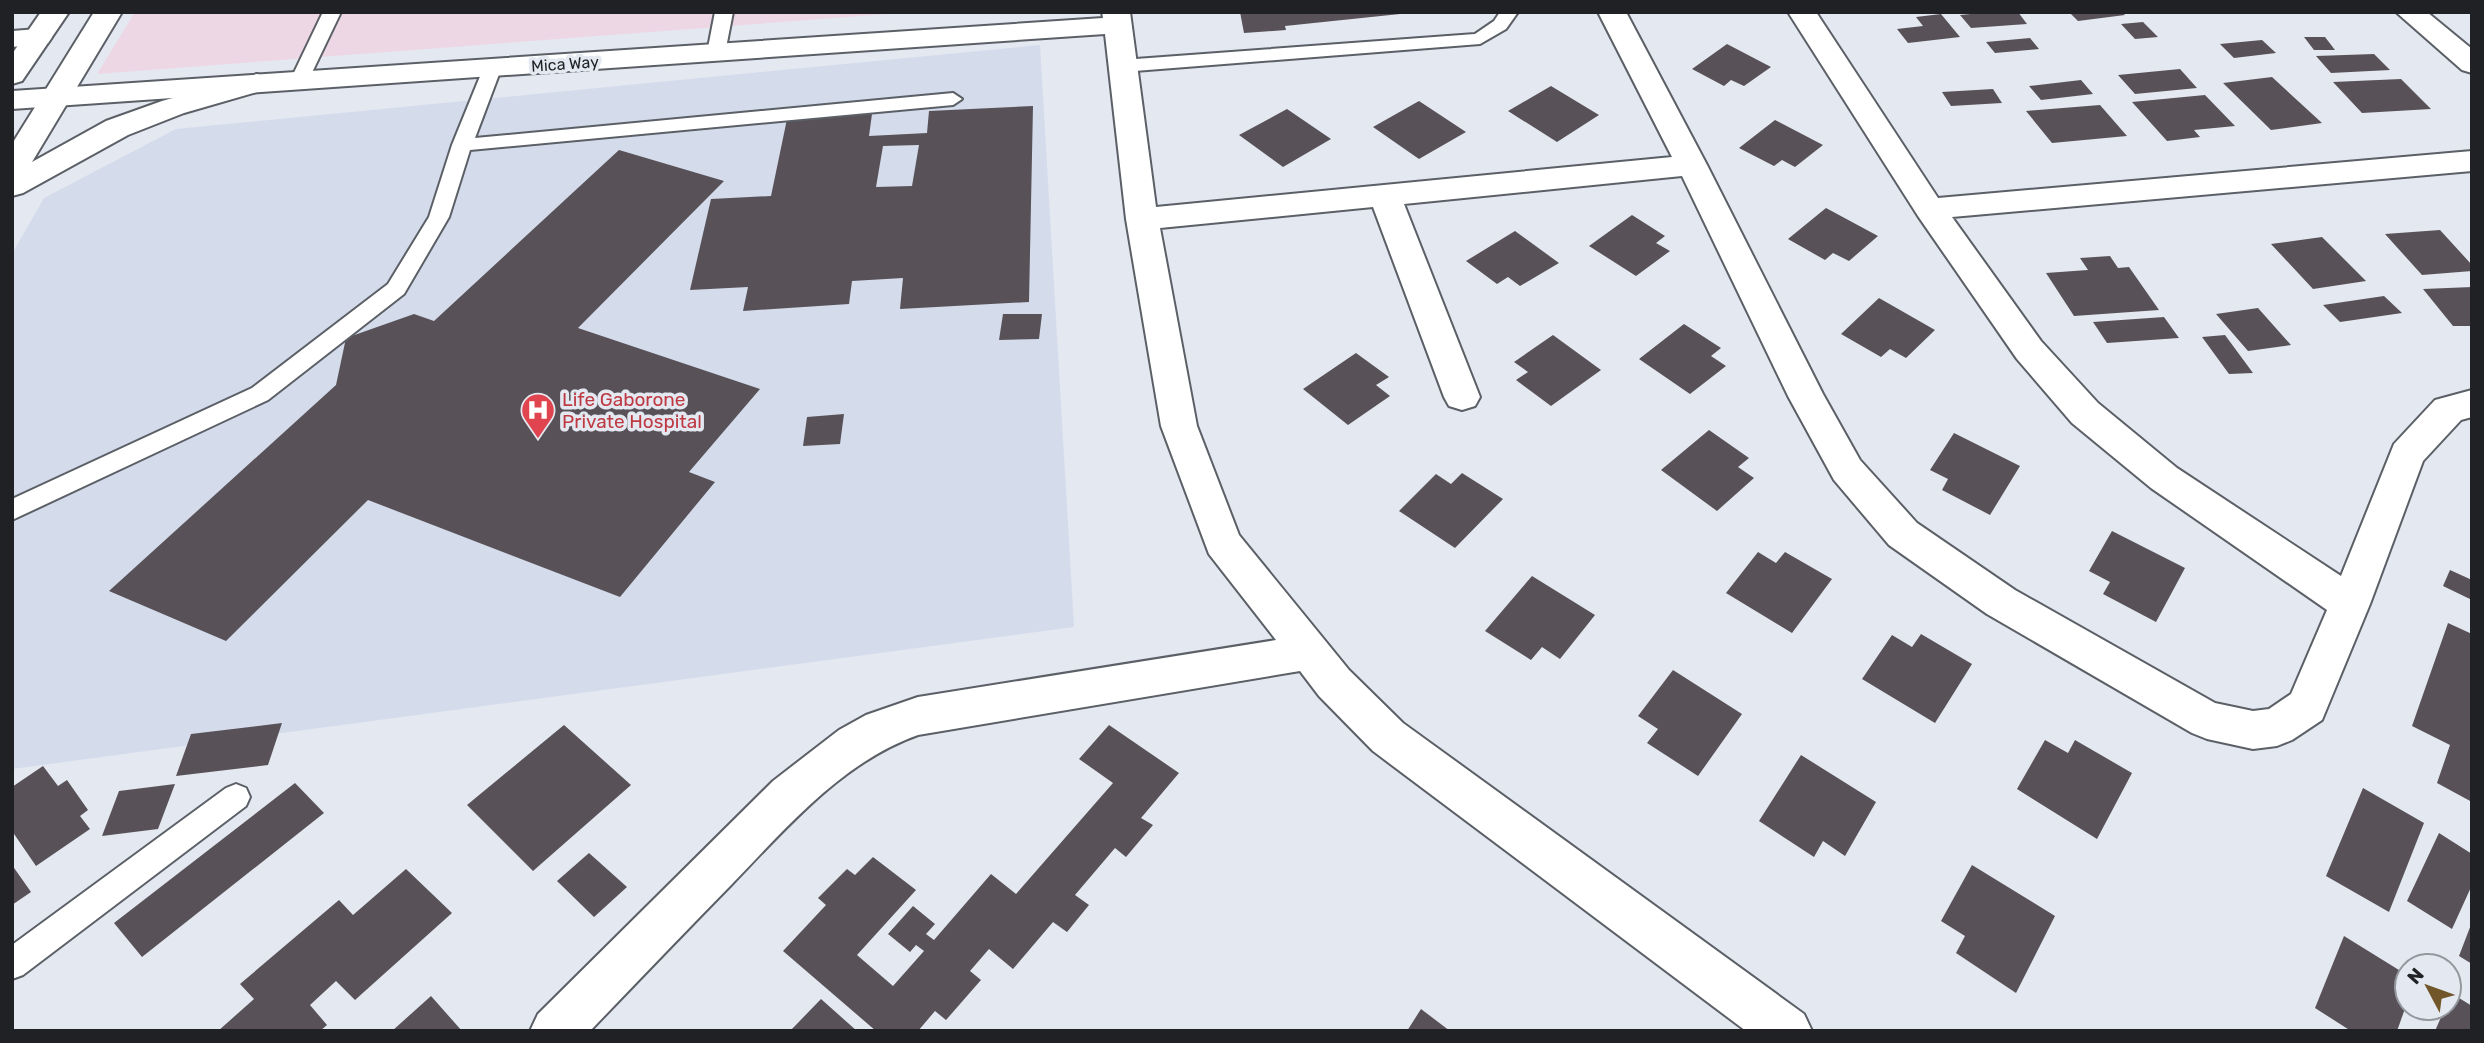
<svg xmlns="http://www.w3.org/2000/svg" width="2484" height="1043" viewBox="0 0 2484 1043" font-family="Rubik,sans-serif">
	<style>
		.commercial { fill: #edd7e5 }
		.built { fill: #d4dbeb }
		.building { fill: #585258; fill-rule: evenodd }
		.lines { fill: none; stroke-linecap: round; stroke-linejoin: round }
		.service-casing { stroke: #5b5f66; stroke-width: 4 }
		.minor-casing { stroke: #5b5f66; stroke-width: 4 }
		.secondary-casing { stroke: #5b5f66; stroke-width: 4 }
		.service { fill: #fff; fill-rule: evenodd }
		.minor { fill: #fff; fill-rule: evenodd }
		.secondary { fill: #fff; fill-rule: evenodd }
		.labels { text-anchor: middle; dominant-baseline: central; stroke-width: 7; stroke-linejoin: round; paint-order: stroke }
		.far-street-label { font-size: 16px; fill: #1f2124; stroke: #e4e8f1 }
		.health-label { font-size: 19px; fill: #be3a42; stroke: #e4e8f1; text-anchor: start }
	</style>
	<rect width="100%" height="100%" fill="#e4e8f1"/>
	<path class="commercial" d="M135,12h779l-817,62z"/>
	<path class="built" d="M1040,45l34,582 -1062,142v-515l32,-56 132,-69z"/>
	<path class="building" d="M1240,12h160v2l-115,12 1,4 -42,3z
		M1992,12h26l9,12 -56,4 -11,-13z
		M2069,12h53l3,3 -47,6z
		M1941,14l19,23 -52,6 -11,-14 26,-3 -7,-9z
		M2143,22l15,15 -23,2 -14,-15z
		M2304,37h21l10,13h-21z
		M2030,38l9,11 -44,4 -9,-11z
		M2262,40l14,13 -42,5 -14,-14z
		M1727,44l44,23 -27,19 -13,-6 -7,6 -32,-17z
		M2374,54l16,16 -59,3 -15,-17z
		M2180,69l17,19 -62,6 -17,-19z
		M2272,77l50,46 -51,7 -48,-47z
		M2401,79l30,30 -69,4 -29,-31z
		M2081,80l12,14 -52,6 -12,-14z
		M1551,86l48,29 -42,27 -49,-31z
		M1993,89l9,14 -51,3 -9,-14z
		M2205,95l30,31 -41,4 6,7 -33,4 -35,-39z
		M1419,101l47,31 -47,27 -46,-32z
		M2100,105l27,31 -75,7 -26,-32z
		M1033,106l-4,196 -129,7 3,-31 -51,3 -3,23 -106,7 5,-24 -58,3 21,-91 60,-3 16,-77 85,-5 -3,22 58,-3 2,-22zM919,145l-7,41 -36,1 7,-41z
		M1287,109l44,30 -48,28 -44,-32z
		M1775,120l48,25 -28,22 -13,-7 -8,6 -35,-18z
		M619,150l105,31 -146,147 182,61 -71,83 26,10 -95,115 -252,-97 -142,141 -117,-50 227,-206 10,-47 68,-24 20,7z
		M1826,208l52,28 -29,25 -16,-8 -8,7 -37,-21z
		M1632,215l33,21 -9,7 14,8 -34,25 -47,-30z
		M2440,230l32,35v6l-50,4 -37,-41z
		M1515,231l44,32 -39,23 -12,-9 -11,7 -31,-23z
		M2322,237l44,44 -53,8 -42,-45z
		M2110,256l8,12 11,-1 30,43 -85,6 -28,-43 42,-3 -8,-12z
		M2472,287v39h-19l-30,-37z
		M2384,296l18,17 -62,9 -17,-17z
		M1879,298l56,32 -29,28 -16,-9 -9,8 -40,-23z
		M2258,308l33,37 -43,6 -32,-37z
		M1003,314h39l-3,25 -40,1z
		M2164,317l15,21 -72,5 -14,-21z
		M1684,324l37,24 -10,8 15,10 -36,28 -51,-35z
		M1553,335l48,35 -50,36 -35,-26 12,-8 -14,-10z
		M2225,335l28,38 -24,1 -27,-37z
		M1356,353l33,24 -13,8 14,11 -42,29 -45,-36z
		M844,414l-4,30 -37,2 4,-29z
		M1709,430l40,28 -11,9 16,11 -37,33 -56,-41z
		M1954,433l66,33 -30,49 -48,-25 6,-11 -18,-9z
		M1462,473l41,26 -48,49 -56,-37 37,-37 15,10z
		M2112,531l73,37 -29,54 -53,-28 7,-12 -21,-11z
		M1758,552l18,11 9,-11 47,27 -40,54 -66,-40z
		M2450,570l22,10v20l-29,-14z
		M1532,576l63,39 -35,44 -18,-12 -11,13 -46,-29z
		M2448,623l24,11v168l-35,-19 13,-38 -38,-19z
		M1921,634l51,30 -37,59 -73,-44 30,-44 20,12z
		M1673,670l69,44 -44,62 -51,-33 11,-14 -20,-13z
		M282,723l-14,42 -92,11 15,-42z
		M564,725l67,60 -98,86 -66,-66z
		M1109,725l70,48 -38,45 12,7 -27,32 -11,-9 -40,47 14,10 -22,27 -14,-10 -40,47 -24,-20 -19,22 11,9 -35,40 -11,-9 -17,20h-42l-93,-80 43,-46 -8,-7 29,-29 8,6 18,-18 43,33 -59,65 36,31 31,-35 -8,-6 -6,7 -22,-18 25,-28 22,18 -9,10 8,6 57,-66 25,20 97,-111 -34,-24z
		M2045,740l23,13 7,-13 57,33 -35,66 -80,-50z
		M1801,755l75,47 -31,54 -22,-15 -9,16 -55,-36z
		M43,766l15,20 9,-6 21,30 -8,6 10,13 -54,37 -24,-35v-44z
		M295,783l29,30 -182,144 -28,-34z
		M175,784l-17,45 -56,7 17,-45z
		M2363,788l61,35 -35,89 -63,-36z
		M2439,833l33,21v31l-20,44 -45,-28z
		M589,853l38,34 -33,30 -37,-36z
		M12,865l19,27 -19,13z
		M1972,865l83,51 -39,77 -60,-40 9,-17 -24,-15z
		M406,869l46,44 -97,87 -19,-19 -26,24 17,20 -7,6h-102l36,-32 -14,-15 99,-84 14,15z
		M2472,922v42l-13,-8z
		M2344,936l63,39v28l-10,28h-46l-36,-23z
		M2451,993l21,13v25h-37l10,-23h4z
		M431,996l31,35h-70z
		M821,999l36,32h-67z
		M1421,1009l29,22h-43z"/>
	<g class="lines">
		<g class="service-casing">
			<path id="service" d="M323,12h18l-34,71 -2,4h-14l-2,-4z
				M715,12h18l-8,41 -9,5 -9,-5z
				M1500,12h18l-12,17 -26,15 -358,28 -9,-6 9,-6 353,-26 19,-13z
				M492,63l9,6 -26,69 478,-45 9,6 -9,6 -483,45 -21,67 -45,77 -136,106 -256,120v-21l240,-111 136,-104 41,-67 23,-72 31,-76z
				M236,784l10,4 4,9 -4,9 -223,169 -11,4v-34l214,-157z"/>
		</g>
		<g class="minor-casing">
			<path id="minor" d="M1102,12h28l26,195 516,-50 -74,-145h28l81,153 116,229 37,66 57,63 98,67 200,113 38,8 16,-2 22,-15 36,-84 -176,-122 -79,-65 -55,-64 -99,-143 -130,-204h28l122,186 534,-47v20l-520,46 89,124 57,62 79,65 164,108 53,-132 41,-44 37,-10v27l-11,3 -38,41 -53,143 -48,116 -30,20 -15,6 -24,3 -46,-10 -15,-6 -205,-119 -98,-69 -55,-65 -46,-84 -106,-220 -278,28 76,193 -5,9 -13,4 -13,-4 -5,-9 -71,-190 -213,21 37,198 42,109 110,135 54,53 401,291 8,17h-66l-373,-280 -54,-55 -19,-25 -382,64c-76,27 -132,93 -186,149 -48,49 -95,98 -142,147h-60l8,-17 235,-233 66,-51 27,-15 52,-18 358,-57 -67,-86 -48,-128 -35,-207 -21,-185 -1093,75v-18l1091,-73z
				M2396,12h31l45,37v24l-10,-3z
				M38,29l10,2 4,6 -4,6 -36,4v-16z"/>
		</g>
		<g class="secondary-casing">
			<path id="secondary" d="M41,12h28l-47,69 -10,3v-30z
				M94,12h28l-90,150 74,-41 56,-20 95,-27 10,3 5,6 -5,6 -83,24 -56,22 -105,58 -11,3v-52z"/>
		</g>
		<use href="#service" class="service"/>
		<use href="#minor" class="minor"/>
		<use href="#secondary" class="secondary"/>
	</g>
	<defs>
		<g id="hospital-pin" transform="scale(1.75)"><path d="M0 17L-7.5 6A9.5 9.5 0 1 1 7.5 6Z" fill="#e0444e" stroke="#e4e8f1"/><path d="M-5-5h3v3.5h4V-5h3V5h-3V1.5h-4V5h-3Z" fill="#fff"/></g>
	</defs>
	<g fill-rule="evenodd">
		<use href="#hospital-pin" x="538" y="410"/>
	</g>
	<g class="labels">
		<g class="far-street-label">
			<text transform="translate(565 64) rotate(-4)">Mica Way</text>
		</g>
		<g class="health-label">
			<text x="562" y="399">Life Gaborone<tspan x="562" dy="22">Private Hospital</tspan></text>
		</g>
	</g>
	<rect width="2484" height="1043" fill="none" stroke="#1f2124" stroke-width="28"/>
	<g transform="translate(2428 987) rotate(311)"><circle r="33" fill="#e4e8f1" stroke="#95989f" stroke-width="2"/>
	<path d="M0-5L12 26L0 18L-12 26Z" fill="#705628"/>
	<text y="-10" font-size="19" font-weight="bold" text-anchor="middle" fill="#1f2124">N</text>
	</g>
</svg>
